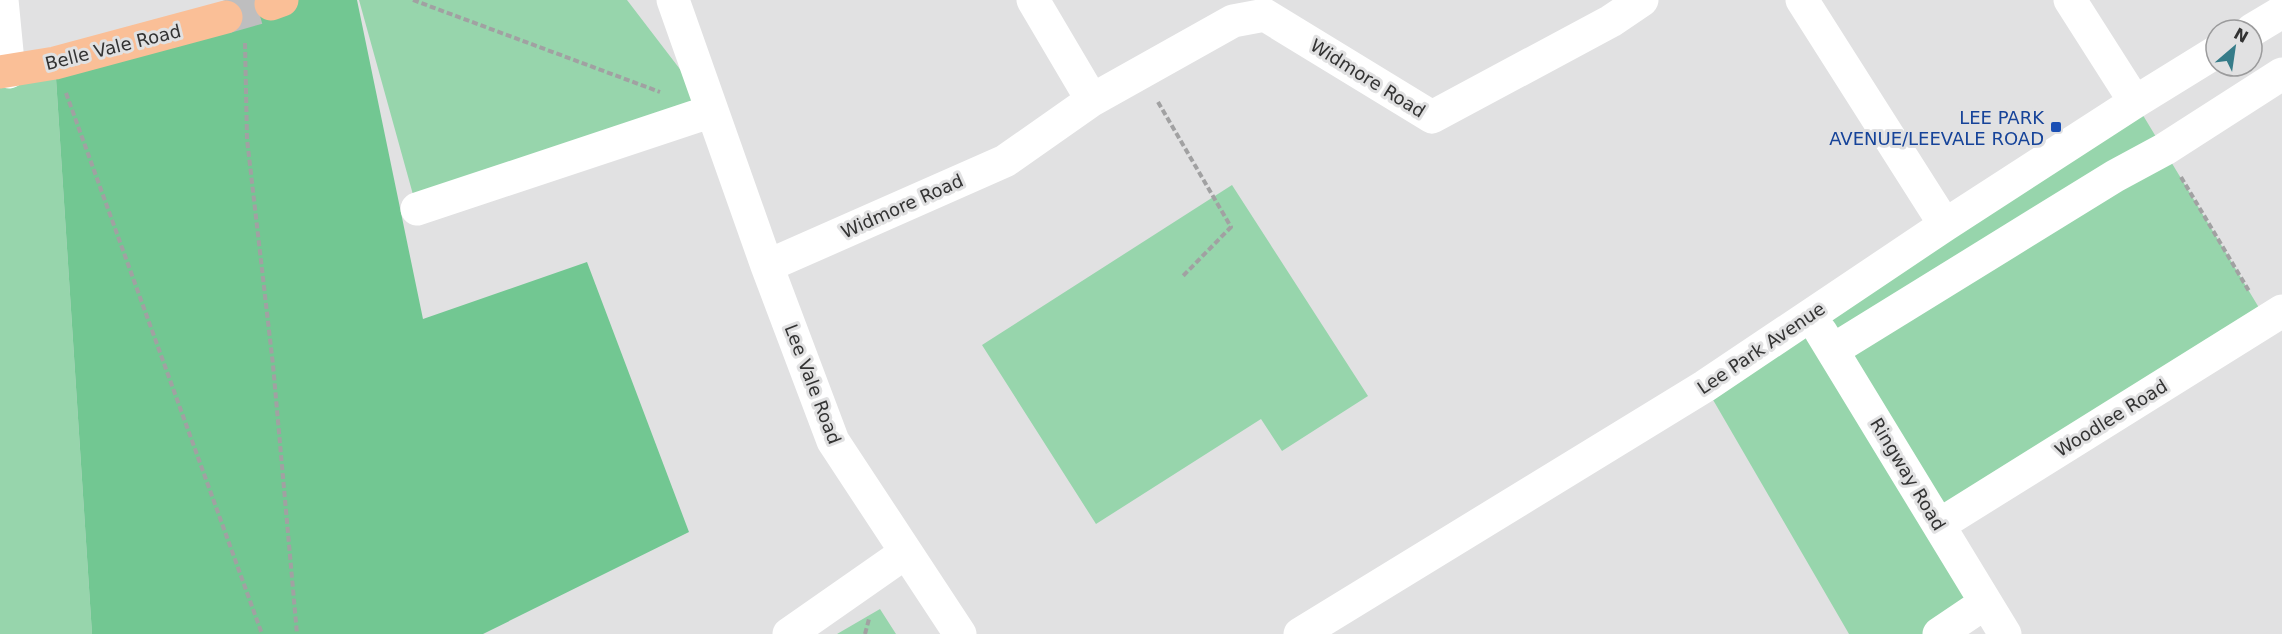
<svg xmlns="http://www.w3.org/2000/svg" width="2282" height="634" viewBox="0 0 2282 634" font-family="'DejaVu Sans',sans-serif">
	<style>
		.green { fill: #97d5ac }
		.forest { fill: #72c792 }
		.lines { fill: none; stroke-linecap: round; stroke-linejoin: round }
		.major-tunnel { stroke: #bebebf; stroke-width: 33; stroke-dasharray: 33 16; stroke-linecap: butt }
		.path { stroke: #a1a1a2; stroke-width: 4; stroke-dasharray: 6 3; stroke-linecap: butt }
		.minor { stroke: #fff; stroke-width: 33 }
		.major { stroke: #fabf97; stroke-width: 33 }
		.transit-dot { fill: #1a4fb4; stroke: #e1e1e2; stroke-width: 2 }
		.labels { text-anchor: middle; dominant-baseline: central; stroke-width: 6; stroke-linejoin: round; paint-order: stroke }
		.street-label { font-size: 18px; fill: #333; stroke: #e1e1e2 }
		.transit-label { font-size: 18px; fill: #164399; stroke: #e1e1e2; text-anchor: end }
	</style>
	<rect width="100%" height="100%" fill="#e1e1e2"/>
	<path class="green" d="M359,0h268l85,111 -295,98z
		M55,63l37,571h-92v-563z
		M2135,102l132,219 -327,204 45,78 -46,31h-90l-144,-248z
		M1232,185l136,211 -86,55 -21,-32 -165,105 -114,-179z
		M880,609l16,25h-59z"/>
	<path class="forest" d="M275,0h82l66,319 164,-57 102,270 -206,102h-391l-37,-571z"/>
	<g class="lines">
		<path class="major-tunnel" d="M226,17l45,-13"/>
		<path class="path" d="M413,0l247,92
			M245,43l2,96 26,226 24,269
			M66,93l196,541
			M1158,102l73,125 -49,50
			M2181,177l68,114
			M865,634l4,-15"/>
		<path class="minor" d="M2,0l7,72
			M673,0l94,266 66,175 127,193
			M1033,0l59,100
			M1802,0l143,225
			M2070,0l65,102
			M2252,30l30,-18
			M417,209l295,-98
			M767,266l238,-105 87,-61 141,-79 32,-6 167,102 179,-96 31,-21
			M1821,332l184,302
			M1833,350l282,-174 50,-27 117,-75
			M1939,525l343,-214
			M789,634l116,-81
			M1300,634l405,-248 240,-161 190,-123 81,-50
			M1939,634l46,-31"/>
		<path class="major" d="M271,4l11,-4
			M0,72l55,-9 171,-46"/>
	</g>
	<rect class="transit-dot" x="2050" y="121" width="12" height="12" rx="3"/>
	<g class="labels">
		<g class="street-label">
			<text transform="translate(113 47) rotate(-14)">Belle Vale Road</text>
			<text transform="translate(1368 78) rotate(32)">Widmore Road</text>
			<text transform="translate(902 206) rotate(-24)">Widmore Road</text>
			<text transform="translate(1761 348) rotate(-34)">Lee Park Avenue</text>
			<text transform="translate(813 384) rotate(69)">Lee Vale Road</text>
			<text transform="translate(2111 418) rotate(-32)">Woodlee Road</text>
			<text transform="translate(1908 474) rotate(59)">Ringway Road</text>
		</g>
		<g class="transit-label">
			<text x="2044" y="117">LEE PARK<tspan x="2044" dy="21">AVENUE/LEEVALE ROAD</tspan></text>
		</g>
	</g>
	<g transform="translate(2234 48) rotate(29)"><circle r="28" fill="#e1e1e2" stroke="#9b9b9c" stroke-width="1.5"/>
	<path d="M0-4.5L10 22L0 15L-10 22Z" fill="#367c89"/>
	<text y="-9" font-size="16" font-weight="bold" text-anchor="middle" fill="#333333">N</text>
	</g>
</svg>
